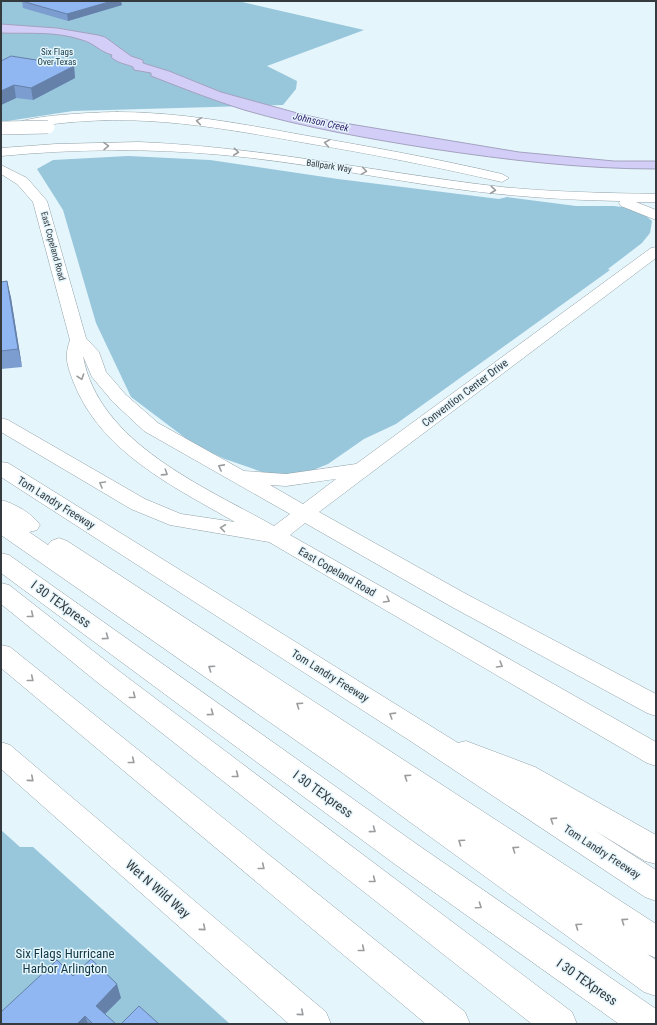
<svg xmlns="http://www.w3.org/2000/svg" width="657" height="1025" viewBox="0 0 657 1025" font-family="'Roboto Condensed',sans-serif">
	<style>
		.green { fill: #98c7dc }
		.water { fill: #d2cef7; stroke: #a3a2bf }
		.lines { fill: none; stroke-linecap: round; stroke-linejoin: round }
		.secondary-casing { stroke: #91a0a7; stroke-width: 1 }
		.motorway-casing { stroke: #91a0a7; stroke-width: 1 }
		.secondary { fill: #fff; fill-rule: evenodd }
		.motorway { fill: #fff; fill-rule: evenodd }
		.secondary-bridge-casing { stroke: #91a0a7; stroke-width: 14; stroke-linecap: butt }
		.secondary-bridge { stroke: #fff; stroke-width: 13 }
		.wall { fill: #7c9dcf }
		.shaded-wall { fill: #6580a9 }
		.building { fill: #90b7f1; stroke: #6580a9 }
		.oneway { stroke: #9a9c9e }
		.labels { text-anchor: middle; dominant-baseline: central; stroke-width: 3; stroke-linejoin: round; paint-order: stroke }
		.far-park-label { font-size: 9px; fill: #123846; stroke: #e5f5fc }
		.far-street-label { font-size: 9px; fill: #343a3d; stroke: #e5f5fc }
		.far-water-label { font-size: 10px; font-style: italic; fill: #301c68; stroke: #e5f5fc }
		.street-label { font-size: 11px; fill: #343a3d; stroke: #e5f5fc }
		.near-street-label { font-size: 13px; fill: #343a3d; stroke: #e5f5fc }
		.near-park-label { font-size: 13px; fill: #123846; stroke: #e5f5fc }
	</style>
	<rect width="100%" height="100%" fill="#e5f5fc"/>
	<path class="green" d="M1,1h237l126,29 -97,36 30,15 -1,8 -13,16 -210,6 -72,11z
		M128,156l82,4 128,19 161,20 8,-2 69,9h38l16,2 15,7 7,6 -2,12 -8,10 -34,26 2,1 -214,154 -32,15 -36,25 -27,11 -36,-2 -40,-14 -29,-13 -65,-49 -35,-74 -33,-113 -26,-41 16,-9z
		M1,830l19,17h13l197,177h-229z"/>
	<path class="water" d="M1,24l56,4 41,7 7,2 26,19 12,4v3l26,8 52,21 80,22 31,7 187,31 95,9h42v8c-75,0 -149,-9 -223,-20 -63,-10 -127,-21 -189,-39 -32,-10 -62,-22 -93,-34v-3l-17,-3 -1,-3c-7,-3 -16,-4 -22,-10l1,-2c-12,-3 -18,-12 -30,-15 -26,-9 -54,-6 -81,-7z"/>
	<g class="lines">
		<g class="secondary-casing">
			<path id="secondary" d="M117,112c61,0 120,11 180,22 69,12 137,24 205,40l7,4 -7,4c-65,-15 -130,-28 -196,-39 -101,-18 -182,-33 -285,-14l-6,-4c7,-10 87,-13 102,-13z
				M139,142c123,5 242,31 363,45 51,5 103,6 154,7v8h-20l20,8v10l-35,-14 -2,-3 1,-2c-57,-1 -114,-5 -171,-13 -76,-11 -150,-26 -226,-33 -74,-7 -148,-6 -222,1v-8l55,-4z
				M1,165l26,13 20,23 39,137 13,14 7,20 8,9 11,13 33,29 86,48 42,3 70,-10 295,-216 5,-1v11l-337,254 149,83 188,99v22l-9,-3 -195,-106 -147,-84 -15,12 366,207v24l-9,-3 -378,-221 -99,-17 -39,-16 -130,-77v-14l7,2 137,79 36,15 54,8c-61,-35 -135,-70 -162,-141 -6,-17 -9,-24 -3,-41l-37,-138 -16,-18 -16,-10zM83,356l9,21 21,25 31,29 146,83 -16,12c-69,-39 -176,-83 -191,-170zM336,479l-33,25 -33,-19 16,1z
				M1,742l9,3 316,267 5,12h-42l-288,-255z"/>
		</g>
		<g class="motorway-casing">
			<path id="motorway" d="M1,462l7,1 450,280 8,-2 69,26 121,68v29l-11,-3 -51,-31 62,40v31l-11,-4 -230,-153 -414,-267z
				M1,500c13,3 32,14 39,25l-3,5 -8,2 19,13 3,-4 8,-3 8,3 589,383v34l-9,-4 9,6v36l-12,-4 -307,-223 -336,-234z
				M1,553l8,2 409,290 238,164v15h-37l-223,-159 -395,-292z
				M1,583l8,2 106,83 457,344 5,12h-45l-435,-342 -96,-78z
				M1,645l9,2 455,365 5,12h-44l-425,-356z"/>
		</g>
		<use href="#secondary" class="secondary"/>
		<use href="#motorway" class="motorway"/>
		<g class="secondary-bridge-casing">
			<path id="secondary-bridge" d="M1,128l47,-1"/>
		</g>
		<use href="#secondary-bridge" class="secondary-bridge"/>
	</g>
	<path class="wall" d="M22,1l100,4 -54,16 -45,-13z
		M1,61l73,5 1,12 -42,22 -17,-2 -15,7z
		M7,281l4,17 11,69 -21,2v-87z
		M73,976l48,22 -16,16 11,10h-115z"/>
	<path class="shaded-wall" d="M112,1h9l1,4 -54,16 -1,-7z
		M74,66l1,12 -42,22 -2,-12z
		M14,85l2,13 -15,7v-14z
		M7,281l4,17 11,69 -4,-18z
		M117,984l4,14 -21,21 -4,-13z
		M85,1016l3,8h-11z"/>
	<path class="building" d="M22,1h90l-45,13z
		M11,56l63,10 -43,22 -17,-3 -13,6v-30z
		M7,281l11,68 -17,2v-69z
		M91,959l26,25 -21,22 20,18h-23l-8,-8 -8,8h-76v-12l56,-52 16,16z
		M139,1006l20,18h-38z"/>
	<defs><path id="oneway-chevron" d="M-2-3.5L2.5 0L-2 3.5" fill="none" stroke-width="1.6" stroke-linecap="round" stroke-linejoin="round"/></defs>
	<g class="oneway">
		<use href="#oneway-chevron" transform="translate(199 121) rotate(-171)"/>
		<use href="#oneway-chevron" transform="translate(327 143) rotate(-170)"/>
		<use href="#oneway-chevron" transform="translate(106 146) rotate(-1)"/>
		<use href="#oneway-chevron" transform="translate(236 152) rotate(6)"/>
		<use href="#oneway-chevron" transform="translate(364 171) rotate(9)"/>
		<use href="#oneway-chevron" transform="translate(493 190) rotate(6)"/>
		<use href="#oneway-chevron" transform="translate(81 377) rotate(71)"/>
		<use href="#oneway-chevron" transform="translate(221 467) rotate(-152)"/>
		<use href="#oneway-chevron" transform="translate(165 473) rotate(33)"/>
		<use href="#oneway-chevron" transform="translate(102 484) rotate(-150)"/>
		<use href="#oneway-chevron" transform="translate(223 528) rotate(-172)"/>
		<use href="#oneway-chevron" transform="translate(387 600) rotate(30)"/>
		<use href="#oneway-chevron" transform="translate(31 615) rotate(39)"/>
		<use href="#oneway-chevron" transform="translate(106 637) rotate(36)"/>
		<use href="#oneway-chevron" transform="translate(500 665) rotate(30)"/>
		<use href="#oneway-chevron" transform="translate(211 668) rotate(-146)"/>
		<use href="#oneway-chevron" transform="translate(31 679) rotate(39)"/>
		<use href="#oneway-chevron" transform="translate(133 696) rotate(38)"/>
		<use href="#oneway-chevron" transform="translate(299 705) rotate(-146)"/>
		<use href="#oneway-chevron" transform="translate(211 713) rotate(36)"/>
		<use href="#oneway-chevron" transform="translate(392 715) rotate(-148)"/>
		<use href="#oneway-chevron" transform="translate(132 761) rotate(39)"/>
		<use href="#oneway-chevron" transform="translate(236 775) rotate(38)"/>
		<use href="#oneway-chevron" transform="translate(407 777) rotate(-146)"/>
		<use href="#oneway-chevron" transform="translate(31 779) rotate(41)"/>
		<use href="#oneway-chevron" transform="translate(553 820) rotate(-147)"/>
		<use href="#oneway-chevron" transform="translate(373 830) rotate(36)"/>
		<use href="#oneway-chevron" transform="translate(461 842) rotate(-145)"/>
		<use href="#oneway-chevron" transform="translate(515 849) rotate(-146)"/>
		<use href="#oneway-chevron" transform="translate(262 867) rotate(39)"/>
		<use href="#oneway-chevron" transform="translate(373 880) rotate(38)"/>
		<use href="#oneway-chevron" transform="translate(479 906) rotate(35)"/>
		<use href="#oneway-chevron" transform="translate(624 921) rotate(-146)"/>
		<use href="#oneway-chevron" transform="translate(578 926) rotate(-145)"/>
		<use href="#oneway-chevron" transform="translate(203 928) rotate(41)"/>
		<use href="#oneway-chevron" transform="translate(362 949) rotate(39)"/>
		<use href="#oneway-chevron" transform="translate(301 1013) rotate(41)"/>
	</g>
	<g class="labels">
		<g class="far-park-label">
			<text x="57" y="52">Six Flags<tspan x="57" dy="10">Over Texas</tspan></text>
		</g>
		<g class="far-street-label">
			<text transform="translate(329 166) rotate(9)">Ballpark Way</text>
			<text transform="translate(53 246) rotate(75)">East Copeland Road</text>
		</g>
		<g class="far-water-label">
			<text transform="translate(321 122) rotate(13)">Johnson Creek</text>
		</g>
		<g class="street-label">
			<text transform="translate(465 393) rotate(-37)">Convention Center Drive</text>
			<text transform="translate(56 503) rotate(32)">Tom Landry Freeway</text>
			<text transform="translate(337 572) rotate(30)">East Copeland Road</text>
			<text transform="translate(330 676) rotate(32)">Tom Landry Freeway</text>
			<text transform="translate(602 852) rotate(33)">Tom Landry Freeway</text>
		</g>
		<g class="near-street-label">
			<text transform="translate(61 604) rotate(36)">I 30 TEXpress</text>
			<text transform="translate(323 794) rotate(36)">I 30 TEXpress</text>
			<text transform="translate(158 889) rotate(41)">Wet N Wild Way</text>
			<text transform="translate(587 982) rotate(35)">I 30 TEXpress</text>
		</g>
		<g class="near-park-label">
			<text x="65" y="953">Six Flags Hurricane<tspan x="65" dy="15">Harbor Arlington</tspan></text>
		</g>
	</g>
	<rect width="657" height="1025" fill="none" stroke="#343a3d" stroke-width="4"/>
</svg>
